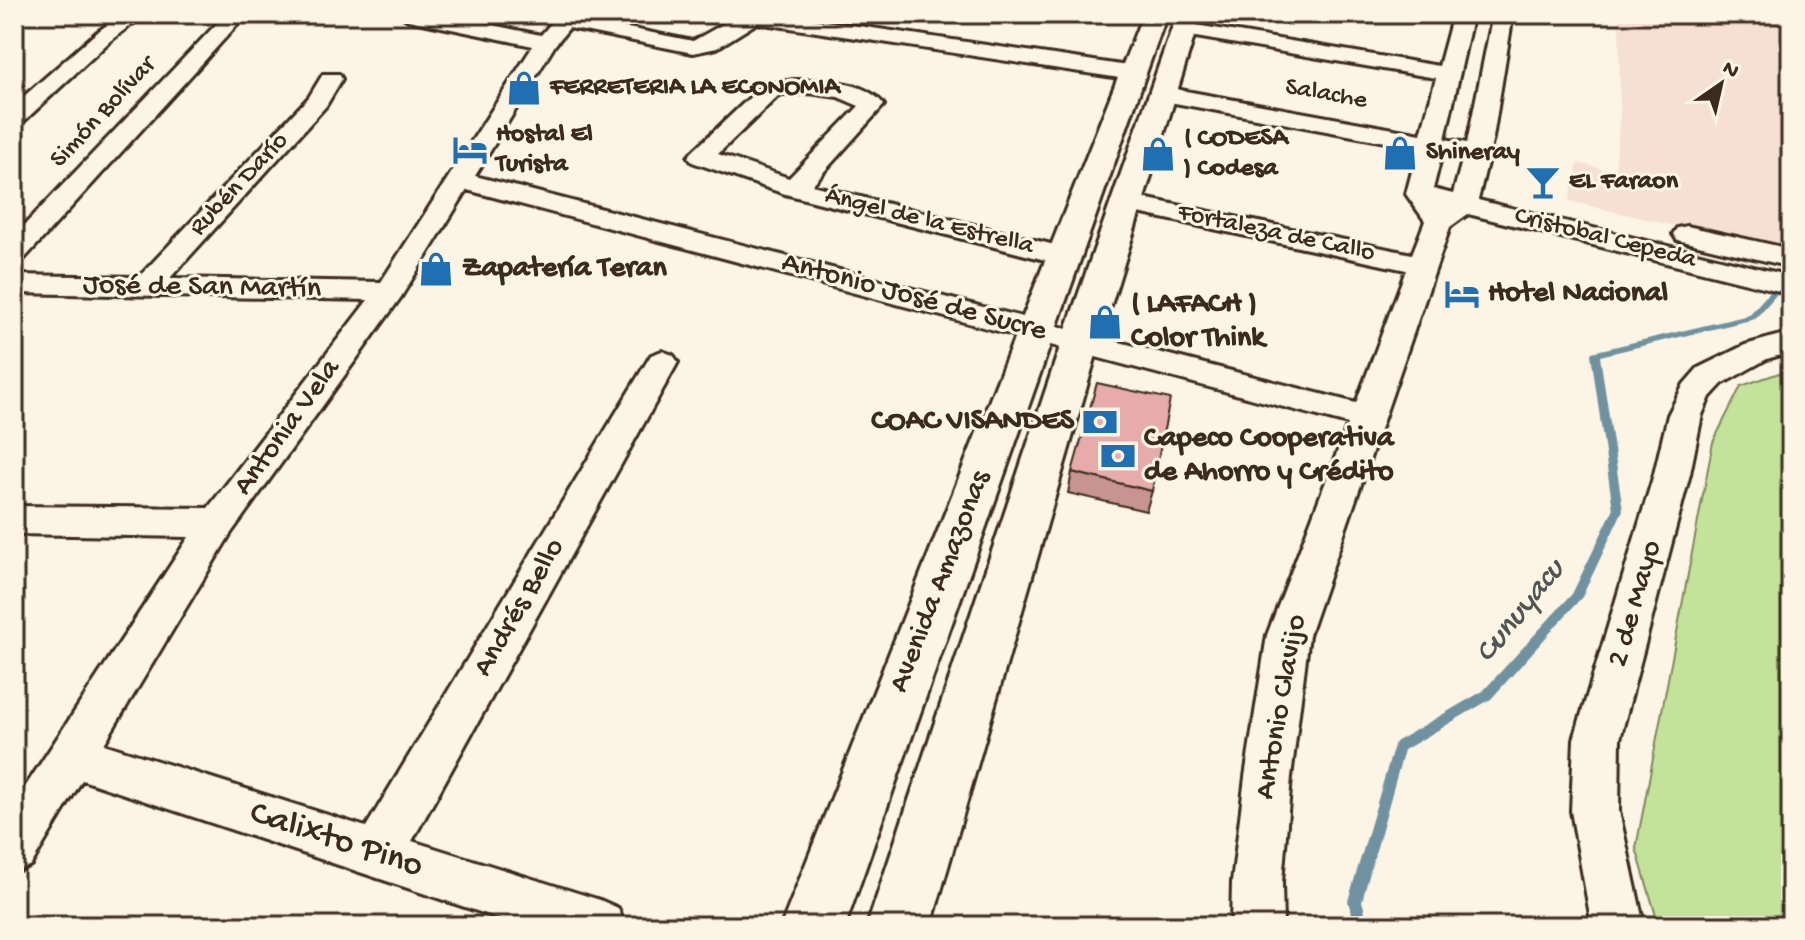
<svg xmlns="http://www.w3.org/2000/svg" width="1805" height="940" viewBox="0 0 1805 940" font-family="'Gochi Hand',sans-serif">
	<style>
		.built { fill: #f6dfd3 }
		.green { fill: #c3e29a; stroke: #7f865c; stroke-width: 2 }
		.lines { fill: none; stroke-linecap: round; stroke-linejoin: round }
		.stream { fill: #7092a0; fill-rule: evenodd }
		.minor-casing { stroke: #3b2a1e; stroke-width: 6 }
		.major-casing { stroke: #3b2a1e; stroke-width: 6 }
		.minor { fill: #fcf5e5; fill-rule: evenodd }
		.major { fill: #fcf5e5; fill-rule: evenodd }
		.wall { fill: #c79491; stroke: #3b2a1e; stroke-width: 2 }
		.building { fill: #e7aca9; stroke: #3b2a1e; stroke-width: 2 }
		.labels { text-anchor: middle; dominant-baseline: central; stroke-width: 6; stroke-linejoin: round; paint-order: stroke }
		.far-poi-label { font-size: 26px; font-weight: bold; fill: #3b2a1e; stroke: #fcf5e5; text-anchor: start }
		.far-street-label { font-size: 26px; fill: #3b2a1e; stroke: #fcf5e5 }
		.poi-label { font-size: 30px; font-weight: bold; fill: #3b2a1e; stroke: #fcf5e5; text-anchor: start }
		.street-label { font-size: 30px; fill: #3b2a1e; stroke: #fcf5e5 }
		.water-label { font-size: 32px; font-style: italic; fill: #515554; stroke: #fcf5e5 }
		.near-street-label { font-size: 36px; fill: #3b2a1e; stroke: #fcf5e5 }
	</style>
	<rect width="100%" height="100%" fill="#fcf5e5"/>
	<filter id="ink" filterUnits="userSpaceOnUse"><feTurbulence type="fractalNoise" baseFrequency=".0125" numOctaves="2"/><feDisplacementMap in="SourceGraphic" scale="16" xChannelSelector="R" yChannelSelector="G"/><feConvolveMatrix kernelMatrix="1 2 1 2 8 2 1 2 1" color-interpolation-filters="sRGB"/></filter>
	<g filter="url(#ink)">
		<path class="built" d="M1619,14h172v239l-222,-52 9,-38 37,9 5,-57z"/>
		<path class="green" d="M1791,369v557h-132l-23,-78 77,-406 28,-56z"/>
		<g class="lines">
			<path class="stream" d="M1788,271h3v7l-36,41 -155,37 23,154 -41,87 -91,102 -87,51 -42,151 7,25h-14l-7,-25 47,-159 88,-51 89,-97 41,-84 -22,-156 1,-2 157,-37z"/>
			<g class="minor-casing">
				<path id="minor" d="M122,14h23l-35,27 -88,82 -8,2v-20l82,-72z
					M226,14h21l-223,245 -10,3v-26z
					M398,14h40l103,21 18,-21h21l-2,4 115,23 48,-27h37l363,54 3,5 -3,5 -8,2 -376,-57 -40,25 -24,5 -124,-25 -14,17 -80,131 881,227 50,-133 -277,-59 -9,-2 -4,-6 4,-6 9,-2 283,59 13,-33 -19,-27 12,-46 -254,-47 -8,-2 -4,-5 4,-5 8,-2 257,47 15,-56 -252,-43 -10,-6 10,-6 255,43 14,-52h20l-28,125 22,4 26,-129h20l-20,124 -15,62 313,76v18l-323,-80 -18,13 -141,408 -18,142 -9,105 1,44h-52l1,-44 13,-105 22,-142 81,-211 -881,-234 -66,107 -170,236 -127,211 262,83 285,-472 11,-4 11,4 5,7 -266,479 188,59 18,8 8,18h-104l-440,-146 -51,85 -17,7v-68l175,-267 -175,-3v-28l194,2 160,-208 -354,-7v-18l125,2 170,-180 14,-23h16l3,5 -16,27 -156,172 211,4 152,-236 -125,-26zM1442,153l21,4 -10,37 -20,-5z
					M794,80c28,0 72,0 90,25l-72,80 263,65 4,6 -4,6 -10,3 -280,-71 -93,-32 -4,-5 4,-5 71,-67zM809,93l29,4 21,9 -70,72 -71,-24 61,-59z
					M1687,226l104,23v18l-114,-27 -4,-6 4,-6z
					M1791,332v20l-24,7 -45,25 -12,13 -8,18 -12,59 -70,265 -1,72 25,115h-52l-21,-115 3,-72 80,-265 14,-59 16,-31 14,-16 47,-23z"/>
			</g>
			<g class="major-casing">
				<path id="major" d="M1143,14h24l-322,912h-64z
					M1177,14h24l-101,327 -169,585h-64l195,-585z"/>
			</g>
			<use href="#minor" class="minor"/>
			<use href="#major" class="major"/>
		</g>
		<path class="wall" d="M1072,472l80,19 -6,20 -78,-18z"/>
		<path class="building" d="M1097,383l73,16 -18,92 -80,-19z"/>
	</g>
	<defs>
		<g id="shop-bare" transform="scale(2.76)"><path d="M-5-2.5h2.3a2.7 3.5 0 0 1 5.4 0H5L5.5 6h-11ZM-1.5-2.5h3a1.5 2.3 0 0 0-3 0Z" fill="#1f6fb2" stroke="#fcf5e5" stroke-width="2.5" paint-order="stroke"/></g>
		<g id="hotel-bare" transform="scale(2.76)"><path d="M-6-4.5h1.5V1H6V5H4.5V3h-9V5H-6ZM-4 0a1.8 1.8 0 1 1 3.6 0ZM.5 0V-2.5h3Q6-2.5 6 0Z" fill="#1f6fb2" stroke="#fcf5e5" stroke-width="2.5" paint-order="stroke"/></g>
		<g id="bar-bare" transform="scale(2.76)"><path d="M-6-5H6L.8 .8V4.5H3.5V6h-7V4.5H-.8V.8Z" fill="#1f6fb2" stroke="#fcf5e5" stroke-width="2.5" paint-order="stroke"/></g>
		<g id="bank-bare" transform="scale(2.76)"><path d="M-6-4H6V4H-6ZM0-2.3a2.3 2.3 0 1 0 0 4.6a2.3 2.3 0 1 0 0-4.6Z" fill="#1f6fb2" stroke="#fcf5e5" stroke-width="2.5" paint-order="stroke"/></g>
	</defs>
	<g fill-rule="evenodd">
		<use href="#shop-bare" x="524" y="88"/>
		<use href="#hotel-bare" x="470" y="150"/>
		<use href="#shop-bare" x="1400" y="153"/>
		<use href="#shop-bare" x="1158" y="154"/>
		<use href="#bar-bare" x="1543" y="182"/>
		<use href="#shop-bare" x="436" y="269"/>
		<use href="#hotel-bare" x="1462" y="294"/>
		<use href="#shop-bare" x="1105" y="322"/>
		<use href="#bank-bare" x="1100" y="422"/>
		<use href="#bank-bare" x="1118" y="456"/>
	</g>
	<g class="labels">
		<g class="far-poi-label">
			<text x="550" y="88">FERRETERIA LA ECONOMIA</text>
			<text x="496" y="135">Hostal El<tspan x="496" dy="30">Turista</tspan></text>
			<text x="1184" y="139">( CODESA<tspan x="1184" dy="30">) Codesa</tspan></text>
			<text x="1426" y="153">Shineray</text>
			<text x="1569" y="182">EL Faraon</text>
		</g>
		<g class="far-street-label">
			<text transform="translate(1326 95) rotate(10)">Salache</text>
			<text transform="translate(104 113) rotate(-47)">Simón Bolívar</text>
			<text transform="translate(240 185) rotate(-47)">Rubén Darío</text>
			<text transform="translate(929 222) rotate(14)">Ángel de la Estrella</text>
			<text transform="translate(1276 234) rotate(12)">Fortaleza de Callo</text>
			<text transform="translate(1605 239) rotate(14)">Cristobal Cepeda</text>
		</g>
		<g class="poi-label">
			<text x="462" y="269">Zapatería Teran</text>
			<text x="1488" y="294">Hotel Nacional</text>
			<text x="1131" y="305">( LAFACH )<tspan x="1131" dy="34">Color Think</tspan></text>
			<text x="1074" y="422" text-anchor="end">COAC VISANDES</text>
			<text x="1144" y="439">Capeco Cooperativa<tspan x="1144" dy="34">de Ahorro y Crédito</tspan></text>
		</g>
		<g class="street-label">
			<text transform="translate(202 288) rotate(1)">José de San Martín</text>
			<text transform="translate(914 298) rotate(15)">Antonio José de Sucre</text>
			<text transform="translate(288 428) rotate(-54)">Antonia Vela</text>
			<text transform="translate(941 582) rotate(-69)">Avenida Amazonas</text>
			<text transform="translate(1636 604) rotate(-74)">2 de Mayo</text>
			<text transform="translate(520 608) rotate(-60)">Andrés Bello</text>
			<text transform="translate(1282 707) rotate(-80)">Antonio Clavijo</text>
		</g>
		<g class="water-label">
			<text transform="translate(1521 612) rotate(-51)">Cunuyacu</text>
		</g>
		<g class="near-street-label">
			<text transform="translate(336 841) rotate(18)">Calixto Pino</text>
		</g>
	</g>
	<rect width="1805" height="940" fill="none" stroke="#fcf5e5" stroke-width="48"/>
	<rect x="24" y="24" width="1757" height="892" fill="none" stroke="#3b2a1e" stroke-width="3" filter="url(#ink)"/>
	<g transform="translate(1721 84) rotate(34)" stroke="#fcf5e5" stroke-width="6" paint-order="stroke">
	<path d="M0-6L14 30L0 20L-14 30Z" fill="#3b2a1e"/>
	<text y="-12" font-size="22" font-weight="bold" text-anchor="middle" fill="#3b2a1e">N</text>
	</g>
</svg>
